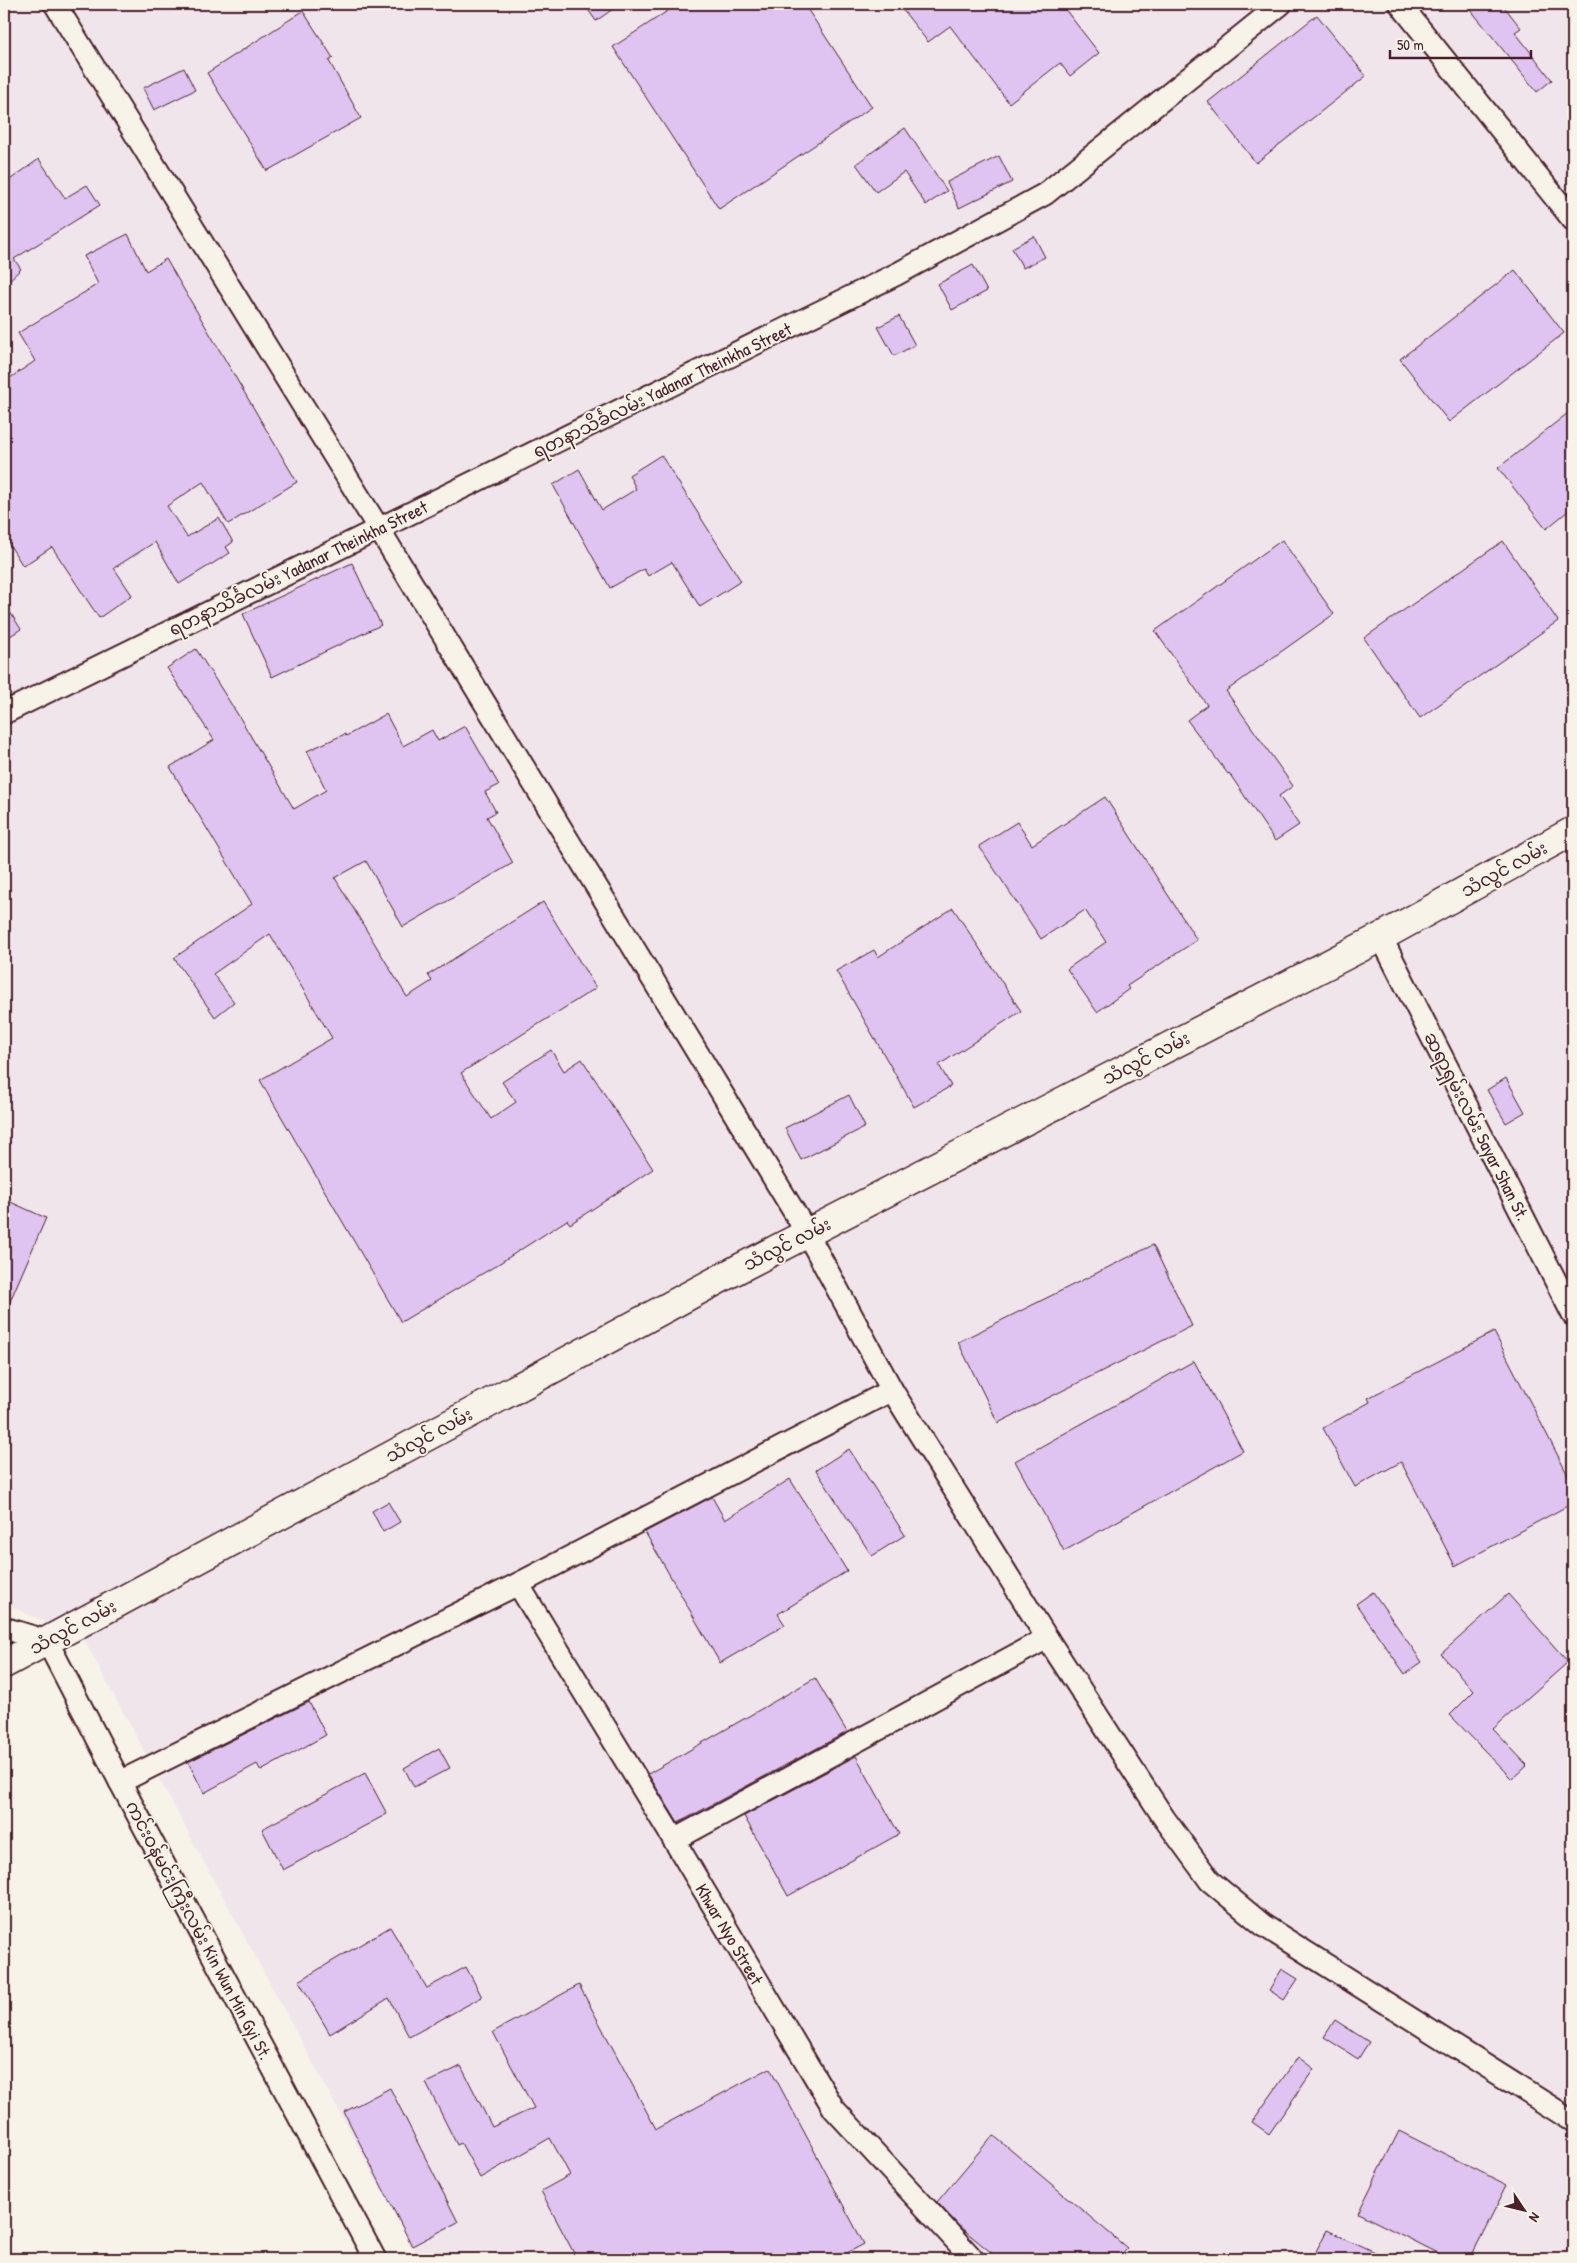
<svg xmlns="http://www.w3.org/2000/svg" width="1577" height="2263" viewBox="0 0 1577 2263" font-family="'Patrick Hand','Noto Sans Myanmar',sans-serif">
	<style>
		.built { fill: #f0e5eb }
		.building { fill: #dfc4f2; stroke: #4a1f2b }
		.lines { fill: none; stroke-linecap: round; stroke-linejoin: round }
		.street-casing { stroke: #4a1f2b; stroke-width: 25 }
		.secondary-casing { stroke: #4a1f2b; stroke-width: 31 }
		.street { stroke: #f7f3e8; stroke-width: 21 }
		.secondary { stroke: #f7f3e8; stroke-width: 28 }
		.labels { text-anchor: middle; dominant-baseline: central; stroke-width: 4; stroke-linejoin: round; paint-order: stroke }
		.street-label { font-size: 18px; fill: #4a1f2b; stroke: #f7f3e8 }
	</style>
	<rect width="100%" height="100%" fill="#f7f3e8"/>
	<filter id="ink" filterUnits="userSpaceOnUse"><feTurbulence type="fractalNoise" baseFrequency=".02" numOctaves="2"/><feDisplacementMap in="SourceGraphic" scale="10" xChannelSelector="R" yChannelSelector="G"/><feConvolveMatrix kernelMatrix="1 2 1 2 8 2 1 2 1" color-interpolation-filters="sRGB"/></filter>
	<g filter="url(#ink)">
		<path class="built" d="M4,4h1569v2255h-1154l-335,-619 -80,-37z"/>
		<path class="building" d="M584,4h36l-24,17z
			M678,4h126l68,103 -153,102 -106,-162z
			M898,4h163l38,49 -29,23 -10,-13 -51,40 -59,-77 -22,16z
			M1466,4h36l19,24 -6,4 37,48 -15,12z
			M303,11l30,47 -4,3 32,57 -94,53 -60,-98z
			M1317,15l49,61 -110,87 -48,-61z
			M184,68l11,22 -41,20 -11,-22z
			M905,128l42,63 -21,14 -22,-33 -28,20 -20,-28z
			M999,156l13,26 -53,26 -12,-26z
			M39,159l26,39 22,-13 13,20 -86,54 7,10 -17,16v-101z
			M128,234l18,37 20,-12 131,223 -69,42 -25,-42 -36,24 20,31 32,-19 14,24 -7,5 4,6 -51,31 -24,-42 -41,26 18,27 -33,23 -47,-71 -29,19 -19,-30v-154l31,-21 -17,-28 80,-49 -14,-28z
			M1034,236l11,21 -22,11 -11,-20z
			M973,265l14,26 -35,19 -14,-26z
			M1515,270l49,63 -115,89 -49,-63z
			M899,316l16,29 -21,11 -16,-29z
			M1573,409v98l-27,22 -48,-61z
			M661,455l80,126 -41,26 -28,-45 -24,14 -4,-7 -34,19 -57,-103 26,-16 23,41 34,-21 -7,-14z
			M1282,540l52,74 -108,77 67,95 -14,10 20,29 -24,16 -46,-68 -1,1 -41,-54 20,-15 -52,-74z
			M1503,541l55,80 -138,97 -56,-80z
			M352,563l29,62 -109,52 -29,-63z
			M4,603l17,26 -17,11z
			M196,649l44,69 54,91 32,-19 -19,-39 38,-17 1,2 40,-22 17,32 29,-16 6,11 27,-15 34,59 -14,7 11,20 -9,5 26,46 -110,64 -37,-66 -31,17 72,119 25,-16 -4,-6 115,-73 53,86 -135,85 30,46 25,-17 -14,-20 49,-32 13,21 18,-12 71,110 -83,55 -3,-4 -75,48 -91,54 -141,-242 72,-42 -62,-104 -57,40 21,28 -19,15 -41,-59 78,-54 -82,-137 44,-27 -47,-72z
			M1105,797l92,143 -70,46 2,3 -32,23 -30,-43 39,-27 -21,-32 -44,29 -62,-93 38,-24 15,23z
			M953,908l68,103 -82,54 12,21 -37,21 -78,-136 38,-21 4,7z
			M1506,1078l19,34 -19,11 -19,-33z
			M849,1095l16,32 -64,33 -16,-32z
			M4,1199l42,19 -42,97z
			M1153,1245l39,81 -194,97 -40,-81z
			M1494,1332l79,153v18l-118,63 -54,-104 -46,25 -32,-59 47,-26 -2,-4z
			M1194,1361l49,90 -179,100 -49,-90z
			M849,1449l56,86 -33,21 -56,-86z
			M790,1479l57,92 -69,43 7,11 -65,38 -75,-131 67,-35 13,23z
			M388,1502l12,20 -17,10 -11,-21z
			M1373,1592l49,70 -17,12 -49,-70z
			M1508,1594l60,68 -75,67 34,36 -15,14 -62,-64 24,-24 -33,-37z
			M815,1678l32,54 -169,91 -30,-49z
			M309,1702l17,33 -65,36 -4,-7 -53,29 -16,-31z
			M439,1748l11,20 -36,19 -10,-19z
			M856,1756l43,78 -111,62 -44,-80z
			M365,1773l22,41 -104,56 -21,-41z
			M390,1927l37,61 39,-21 16,30 -73,40 -20,-39 -59,36 -31,-53z
			M1282,1969l16,10 -14,21 -15,-10z
			M579,1985l77,144 114,-61 94,176 -28,15h-259l-36,-68 29,-16 -20,-37 -70,40 -19,-35 -4,2 -31,-62 35,-17 31,61 42,-19 -41,-76z
			M1335,2020l34,22 -11,17 -34,-22z
			M1298,2057l16,12 -45,65 -17,-12z
			M390,2088l68,134 -46,24 -68,-134z
			M1399,2131l108,54 -37,74h-20l-92,-46z
			M993,2135l134,113 -10,11h-118l-40,-33 -22,-24z
			M1327,2230l62,29h-77z"/>
		<g class="lines">
			<g class="street-casing">
				<g id="street">
					<path d="M55,4l324,525 428,704 85,157 155,248 117,180 46,63 53,44 310,196"/>
					<path d="M1400,4l173,216"/>
					<path d="M4,713l893,-439 148,-80 236,-190"/>
					<path d="M1381,937l192,378"/>
					<path id="s1" d="M518,1584l156,256 160,269 139,150"/>
					<path d="M4,1628l43,13 73,141 255,477"/>
					<path d="M120,1782l398,-198 374,-194"/>
					<path d="M674,1840l373,-202"/>
				</g>
			</g>
			<g class="secondary-casing">
				<path id="secondary" d="M4,1664l736,-396 641,-331 192,-106"/>
			</g>
			<use href="#street" class="street"/>
			<use href="#secondary" class="secondary"/>
		</g>
	</g>
	<g class="labels">
		<g class="street-label">
			<text transform="translate(662 390) rotate(-26)">ရတနာသိင်္ခလမ်း Yadanar Theinkha Street</text>
			<text transform="translate(298 568) rotate(-26)">ရတနာသိင်္ခလမ်း Yadanar Theinkha Street</text>
			<text transform="translate(1504 869) rotate(-29)">သံလွင် လမ်း</text>
			<text transform="translate(1146 1058) rotate(-27)">သံလွင် လမ်း</text>
			<text transform="translate(1477 1126) rotate(63)">ဆရာရှမ်းလမ်း Sayar Shan St.</text>
			<text transform="translate(787 1244) rotate(-27)">သံလွင် လမ်း</text>
			<text transform="translate(429 1435) rotate(-28)">သံလွင် လမ်း</text>
			<text transform="translate(73 1627) rotate(-28)">သံလွင် လမ်း</text>
			<text transform="translate(199 1930) rotate(62)">ကင်းဝန်မင်းကြီးလမ်း Kin Wun Min Gyi St.</text>
			<text stroke="none"><textPath href="#s1" startOffset="409">Khwar Nyo Street</textPath></text>
		</g>
	</g>
	<rect width="1577" height="2263" fill="none" stroke="#f7f3e8" stroke-width="20"/>
	<rect x="10" y="10" width="1557" height="2243" fill="none" stroke="#4a1f2b" stroke-width="2" filter="url(#ink)"/>
	<g transform="translate(1524 2210) rotate(125)" stroke="#f7f3e8" stroke-width="4" paint-order="stroke">
	<path d="M0-4L9 19L0 12L-9 19Z" fill="#4a1f2b"/>
	<text y="-8" font-size="14" font-weight="bold" text-anchor="middle" fill="#4a1f2b">N</text>
	</g>
	<path d="M1390 50v8h141v-8" fill="none" stroke="#4a1f2b" stroke-width="2.5"/>
	<text x="1397" y="50" font-size="15" fill="#4a1f2b" stroke="#f7f3e8" stroke-width="4" paint-order="stroke">50 m</text>
</svg>
